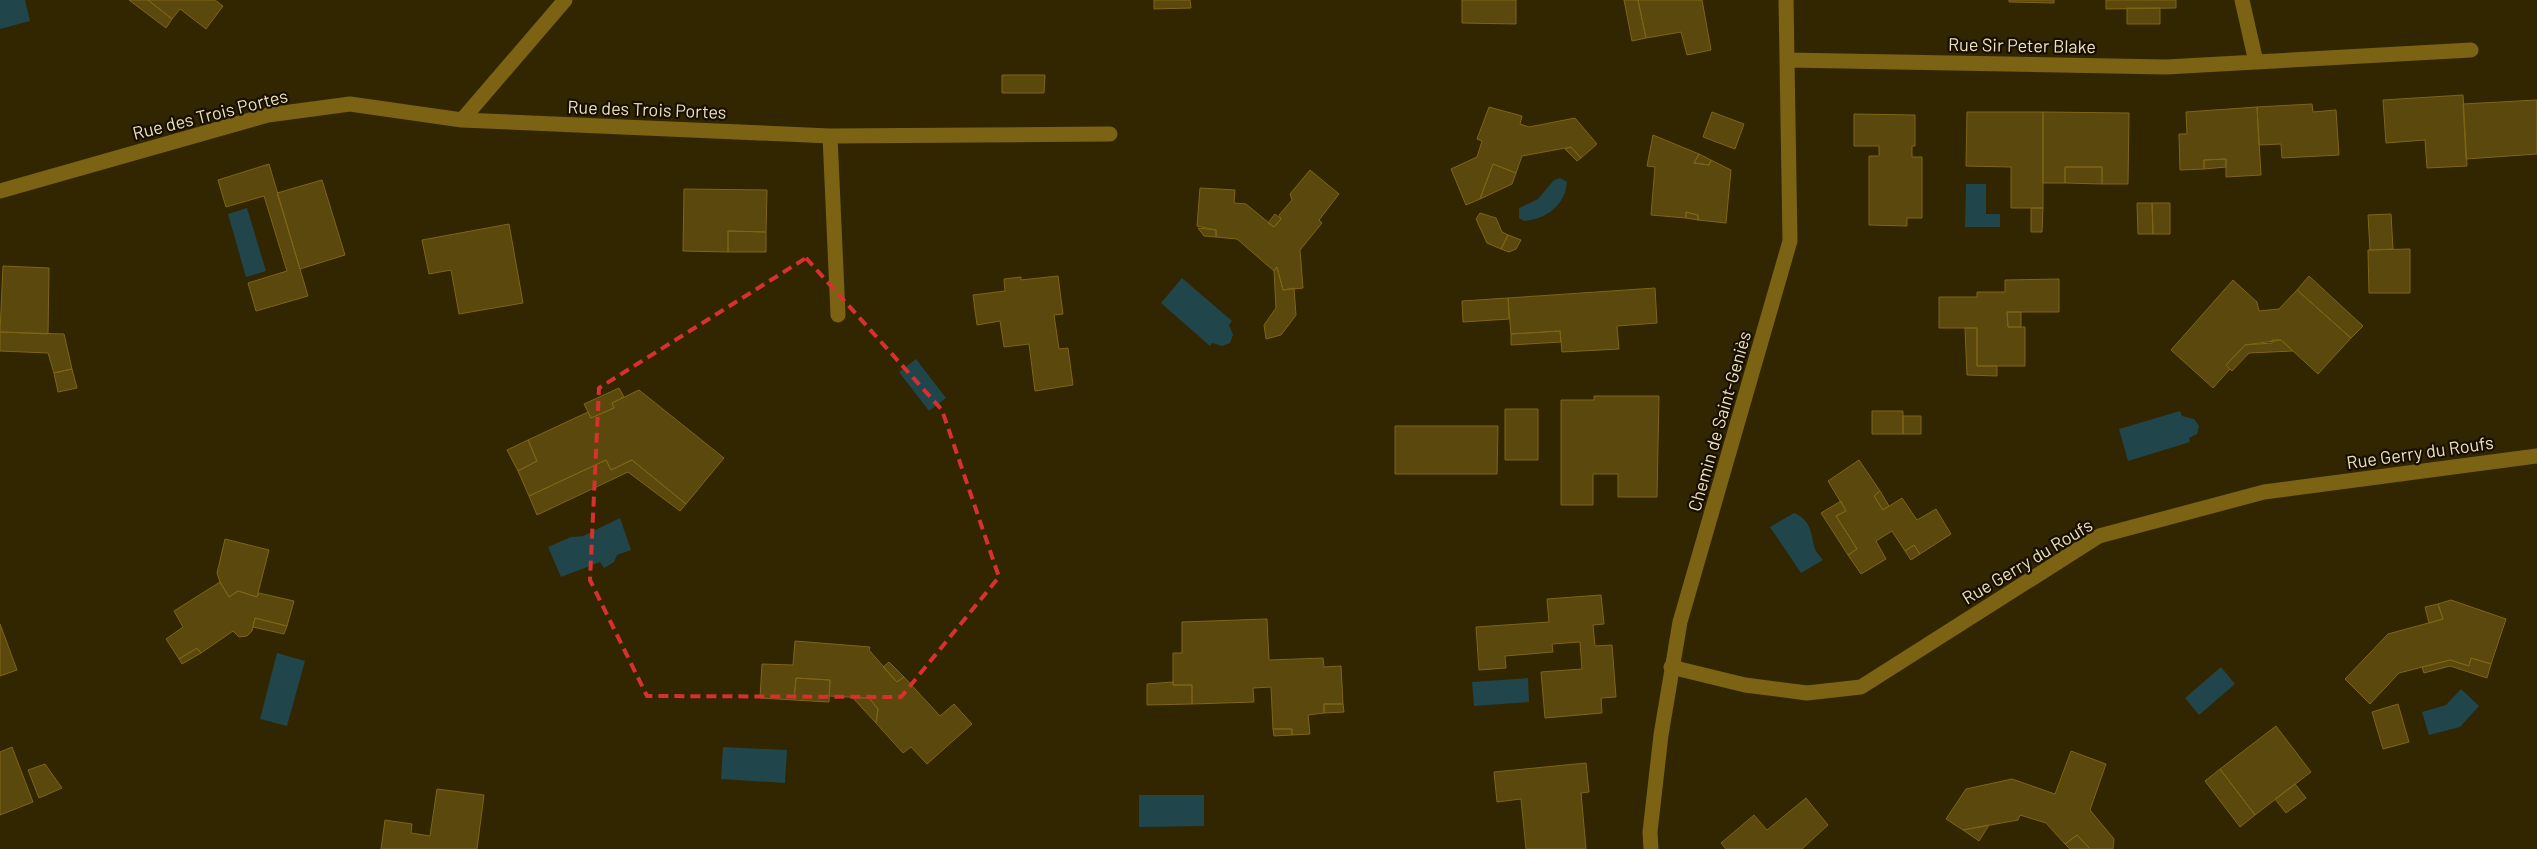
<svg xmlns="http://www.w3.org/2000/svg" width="2537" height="849" viewBox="0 0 2537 849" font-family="Barlow,sans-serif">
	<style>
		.water { fill: #20454b }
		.building { fill: #5a480c; stroke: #7e6517 }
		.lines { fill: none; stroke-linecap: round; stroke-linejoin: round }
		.street { stroke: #7b6313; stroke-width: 15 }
		.marked { fill: none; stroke: #d7312f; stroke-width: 4; stroke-dasharray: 10 6; stroke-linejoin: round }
		.labels { text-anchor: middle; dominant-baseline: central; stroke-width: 4.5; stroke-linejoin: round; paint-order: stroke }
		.street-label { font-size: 18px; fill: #ede1bd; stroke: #170f00 }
	</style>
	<rect width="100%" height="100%" fill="#322600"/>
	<path class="water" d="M0,0h25l5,21 -30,8z
		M1560,178l7,4c-2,24 -21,37 -43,39l-5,-3v-10l19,-9 16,-19z
		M1966,184h20v30h14v13h-35z
		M247,208l19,63 -20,6 -18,-63z
		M1182,278l50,43 -3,4 4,10 -3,8 -8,3 -10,-3 -2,3 -49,-43z
		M916,359l30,39 -17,13 -30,-39z
		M2180,411l2,5 12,3 5,7 -2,8 -8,4 1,4 -62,19 -9,-32z
		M1794,513c16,7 17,18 20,33 1,5 6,10 9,14l-22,13 -31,-46z
		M620,518l11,32 -14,5 -3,7 -10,6 -4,-6 -39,15 -13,-30 23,-10 12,-1z
		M277,653l28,8 -18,65 -27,-7z
		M2221,667l14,17 -36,31 -14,-17z
		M1528,678l1,24 -55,4 -2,-24z
		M2461,689l18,17 -19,21 -31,8 -7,-23 24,-7z
		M723,747l64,3 -2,33 -64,-4z
		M1139,795h65v31l-65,1z"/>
	<path class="building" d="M129,0h19l24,19 -6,9z
		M148,0h67l8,6 -17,23 -26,-20 -8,10z
		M1154,0h36l1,8 -37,1z
		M1462,0h54v24l-54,-1z
		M1624,0h14l8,38 -14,3z
		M1638,0h64l9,50 -24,5 -6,-23 -35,6z
		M2009,0h45v3l-45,-1z
		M2106,0h70v8l-70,1z
		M2127,8h33v16h-33z
		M1002,75h43l-1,18h-42z
		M2463,95l4,71 -40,2 -2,-28 -39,3 -3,-43z
		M2537,100v54l-71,5 -3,-55z
		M2312,104l1,8 23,-2 3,45 -57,3 -1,-14 -22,1 -2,-38z
		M1489,107l33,9 -2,8 9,3 46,-9 22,26 -16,14 -10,-11 -49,9 -6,17 -23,-9 -13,35 -14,6 -15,-36 26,-12 5,-16 -5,-2z
		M2257,107l4,68 -35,2v-18l-22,1v9l-24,1 -1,-36h8l-1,-22z
		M1712,112l32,12 -9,25 -32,-12z
		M1967,112h76v96h-32v-41l-45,-1z
		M2043,112l86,1 -1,71h-26v-17h-37v16h-22z
		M1854,114l61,1v31h-3v11h10v61h-15v8l-38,-1v-69h10v-10h-25z
		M1653,135l46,19 -5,9 15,2 2,-5 20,10 -5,53 -28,-3v-5l-12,-3v6l-35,-3 4,-48 -8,-1z
		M1571,147l10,11 -4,3 -12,-12z
		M1699,154l12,6 -2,5 -15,-2z
		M2226,159v8l-22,2v-9z
		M269,164l39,132 -52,15 -8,-28 39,-12 -23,-75 -38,11 -8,-27z
		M1493,164l23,9 -4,11 -32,15z
		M2065,167h37v17l-37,-1z
		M1310,170l29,24 -20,26 3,3 -22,27 3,38 -20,2 -6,-23 -3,4 -37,-32 -21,-2v-7l-19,-4 3,-38 35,2 -1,13 12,1 28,23 7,-8 -2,-4 13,-15 -2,-6z
		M322,180l23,75 -45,14 -23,-76z
		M684,189l83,1 -1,42 -38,-1v21l-45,-1z
		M2137,203h15l1,31h-15z
		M2152,203h18v31h-17z
		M2031,208h12l-1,24h-11z
		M1686,212l12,3v5l-12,-2z
		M1480,213l16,5 6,14 6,3 -7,14 -14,-6 -11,-24z
		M1275,214l6,5 -7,8 -6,-4z
		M2391,214l2,35 -23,1 -2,-35z
		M509,224l14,79 -64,11 -8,-44 -22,4 -7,-34z
		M1198,228l18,2v7l-12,-1z
		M728,231l38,1v20h-38z
		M1508,235l13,5 -5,9 -7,3 -8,-3z
		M2410,249v44h-41l-1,-43z
		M3,266l46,2 -1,66 -48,-2z
		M1277,267l6,23 11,-2 2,27 -15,20 -15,4 -2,-14 12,-17 -2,-37z
		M1058,276l5,38 -9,1 5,34 9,-1 5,37 -38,6 -6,-47 -25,3 -4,-26 -23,4 -4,-30 32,-4 -1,-12 17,-2v3z
		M2309,276l54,50 -12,12 -54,-48z
		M2059,279v33h-52l1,15h17v39h-48v-38h-38v-31h38v-5h28v-12z
		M2233,280l24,22 2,9 20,-2 18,-19 54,48 -33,36 -37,-34 -36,5 -19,20 4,4 -17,19 -42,-38z
		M1655,288l2,35 -40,3 2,23 -57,3 -2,-21 -49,3 -3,-36z
		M1508,298l1,21 -46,3 -1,-21z
		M2007,312h14v15h-13z
		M1965,328h12v38h20v10l-30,-1z
		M1560,331l1,11 -50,3v-11z
		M0,332l64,2 8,35 -18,4 -6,-20 -48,-2z
		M2272,340h9l12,11 -44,2 -17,18 -6,-6 19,-20 27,-2z
		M72,369l5,19 -19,4 -4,-19z
		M619,388l5,9 -12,6 2,5 -23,10 -7,-14z
		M639,390l85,68 -38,46 -54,-44 -21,10 -5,-10 -77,36 -11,-25 19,-10 -9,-21 60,-28 3,6 23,-10 -2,-5z
		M1594,396h65l-2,101h-39v-23h-25v31h-32v-105h33z
		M1505,409h33v51h-33z
		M1872,411h31v23h-31z
		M1903,416h18v18h-18z
		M1395,426h103l-1,48h-102z
		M528,440l9,21 -19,10 -11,-21z
		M606,460l5,10 21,-10 54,44 -6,7 -52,-39 -91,43 -8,-19z
		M1859,460l21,31 -6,5 9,14 19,-12 15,22 19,-11 15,25 -31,20 -6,-9 -9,6 -13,-20 -16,10 10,18 -25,15 -13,-19 9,-6 -21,-33 10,-5 -18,-30z
		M1880,491l9,15 -6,4 -9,-14z
		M1841,501l5,10 -10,5 21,33 -9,6 -27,-42z
		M225,539l44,11 -12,47 -19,-6 -9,6 -9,-15 -3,-9z
		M1914,545l6,9 -9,6 -6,-9z
		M220,582l9,15 9,-6 19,6 2,-4 35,8 -7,25 -32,-8 -3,13 -5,5 -8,1 -6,-6 -32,22 -4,-5 -18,11 -13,-20 17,-12 -9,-16z
		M1601,595l3,29 -11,1 2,21 17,-1 4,52 -15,1 1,15 -57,5 -4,-46 41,-3 -2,-27 -28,2 1,8 -48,4 1,12 -27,2 -3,-43 73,-5 -2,-23z
		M2451,600l55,19 -15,45 -20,-6 -2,8 -19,-6 -51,13 -29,31 -25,-25 43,-45 55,-15 -5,-15z
		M2438,604l5,15 -14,4 -4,-16z
		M255,618l32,8 -3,8 -31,-7z
		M1267,619l2,41 54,-2 1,9 17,-1 2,38h-19v9l-16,2 2,19 -18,1v-6h-19l-2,-42 -18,1 1,14 -62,2v-19h-19v-32h9v-31z
		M0,624l17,46 -17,6z
		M795,641l75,6 -1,3 28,32 7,-5 36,39 14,-12 18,20 -45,40 -16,-17 -8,6 -27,-30 2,-14 -9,-11 -40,-2 1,-16 -34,-2 -2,22 -34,-2 2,-34 31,1z
		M197,648l4,5 -19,11 -3,-5z
		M2471,658l20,6 -4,14 -37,-12 -26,7 -2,-6 28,-7 19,6z
		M889,662l15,15 -7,5 -14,-15z
		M796,678l34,2 -1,22 -35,-2z
		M1173,682v3h19v19l-45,1v-21z
		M853,698h16l9,11 -2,14z
		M1324,704h19l1,8 -20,1z
		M2398,704l11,38 -26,7 -11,-37z
		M2276,726l35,46 -56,43 -35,-46z
		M1273,729h19v6l-18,1z
		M12,747l21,55 -33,13v-63z
		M2071,751l35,13 -16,46 24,29 -1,10h-23l-13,-14 -12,9 -19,-21 -26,-8 -2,5 -55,10 -17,-11 20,-30 46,-10 43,15z
		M1586,763l3,29 -8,1 5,56h-60l-5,-50 -24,3 -3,-30z
		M45,764l17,24 -23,10 -11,-28z
		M2220,769l35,46 -15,12 -35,-46z
		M2295,784l11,14 -20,15 -11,-14z
		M437,789l47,6 -7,54h-96l4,-29 27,4 -1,9 19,3z
		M1806,798l22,27 -26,24h-76l-5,-6 33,-28 13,15z
		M1989,825l-10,16 -16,-11z
		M2077,835l13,14h-20l-5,-5z"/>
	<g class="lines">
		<path class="street" d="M2242,0l14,62
			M1788,60l378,7 305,-17
			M462,120l368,16 280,-2
			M830,136l8,179
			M0,191l268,-76 82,-11 112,16 103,-120
			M1671,667l74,18 62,8 54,-6 238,-151 165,-44 273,-36
			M1651,849l-1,-17 11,-97 19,-113 110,-381 -4,-241"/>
	</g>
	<path class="marked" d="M806,258l136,152 57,167 -98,120 -254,-1 -57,-116 9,-192z"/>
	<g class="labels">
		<g class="street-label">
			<text transform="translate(2022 45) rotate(1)">Rue Sir Peter Blake</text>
			<text transform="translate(647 109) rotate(2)">Rue des Trois Portes</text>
			<text transform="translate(210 114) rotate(-14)">Rue des Trois Portes</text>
			<text transform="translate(1719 421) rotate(-74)">Chemin de Saint-Geniès</text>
			<text transform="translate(2420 452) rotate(-8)">Rue Gerry du Roufs</text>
			<text transform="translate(2027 561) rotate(-31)">Rue Gerry du Roufs</text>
		</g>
	</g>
</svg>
